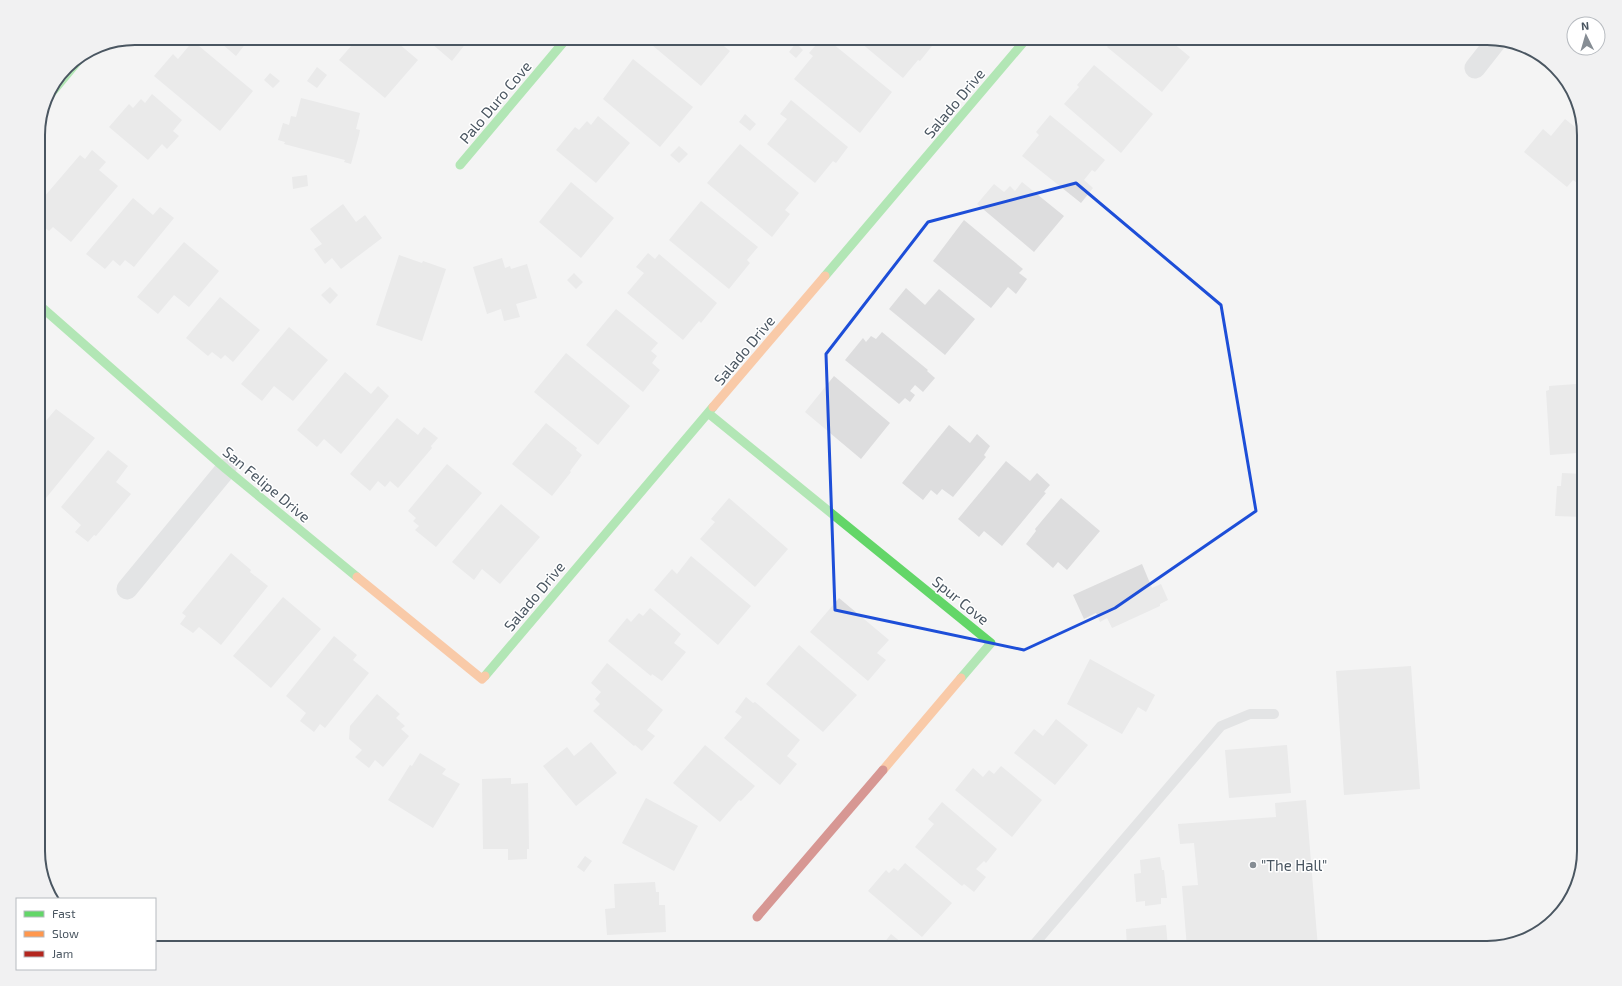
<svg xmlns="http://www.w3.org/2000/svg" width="1622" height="986" viewBox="0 0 1622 986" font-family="'Exo 2',sans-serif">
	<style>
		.building { fill: #ddddde }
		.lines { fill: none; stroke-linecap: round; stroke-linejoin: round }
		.lane { stroke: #ced0d2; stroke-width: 10 }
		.street { stroke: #ced0d2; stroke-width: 21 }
		.fast { stroke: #63d668; stroke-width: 9 }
		.slow { stroke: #ff974d; stroke-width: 9 }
		.jam { stroke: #b3261e; stroke-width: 9 }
		.marked { fill: none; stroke: #1d4ed8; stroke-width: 3; stroke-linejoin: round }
		.poi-dot { fill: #868d94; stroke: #fff; stroke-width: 1.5 }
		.labels { text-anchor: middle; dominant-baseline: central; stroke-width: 3; stroke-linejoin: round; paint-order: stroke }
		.street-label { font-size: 15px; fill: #4a5661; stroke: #fff }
		.poi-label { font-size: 15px; fill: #4a5661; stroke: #fff; text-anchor: start }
		.rim { fill: none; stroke: #4a5661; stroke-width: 2 }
	</style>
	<rect width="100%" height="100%" fill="#f4f4f4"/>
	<path class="building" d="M215,38h35l-14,18z
		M358,38h34l26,22 -33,38 -46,-38z
		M425,38h50l-5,6 -3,-2 -15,19z
		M648,38h66l16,13 -29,35 -55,-46z
		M822,38l4,3 1,-2 65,53 -32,41 -66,-54 19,-23 -4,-3z
		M855,38h78l3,3 -16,20 -2,-1 -15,18z
		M1114,38h53l23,19 -28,35 -55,-45z
		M1201,38h11l-4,5z
		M193,41l60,50 -33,40 -66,-55 19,-22 5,5z
		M796,43l7,7 -7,8 -7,-6z
		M633,59l60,48 -33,40 -57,-48z
		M1094,65l59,49 -32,39 -57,-49 15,-17 -2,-2z
		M317,67l10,8 -10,13 -10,-7z
		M270,73l10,8 -7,7 -9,-8z
		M152,94l30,26 -9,11 6,5 -12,13 -5,-5 -14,16 -39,-33 20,-23 4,4 8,-9 4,4z
		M301,98l59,15 -4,16 4,1 -1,5 -8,29 -7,-2 1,-2 -61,-16 1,-2 -7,-2 5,-17 6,2 2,-9 5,1z
		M791,100l57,47 -12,16 -3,-2 -18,22 -48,-39 20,-25 -7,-5z
		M745,114l11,10 -6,7 -11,-9z
		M1050,115l55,45 -10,12 -3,-2 -8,10 9,8 -12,15 -59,-47 17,-21 -3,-3z
		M598,116l32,27 -34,40 -40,-33 19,-23 4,3 8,-9 4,4z
		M1565,119l19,15v52l-1,1 -10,-7 -6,7 -43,-35 19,-23 8,7z
		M740,144l59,49 -14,17 5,4 -18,23 -65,-54z
		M679,146l9,8 -9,9 -9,-8z
		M92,150l14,12 -7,8 19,16 -47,56 -18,-15 -4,4 -11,-9v-18l42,-49 5,4z
		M307,175l1,11 -15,3 -1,-12z
		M571,182l43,36 -33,40 -42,-36z
		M1022,182l42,34 -30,36 -57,-48 17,-20 10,8 6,-6 5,5z
		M133,198l20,17 7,-8 14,11 -40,49 -9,-7 -5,6 -7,-6 -8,9 -19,-15z
		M701,201l57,46 -11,13 3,3 -21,26 -60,-49z
		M343,204l13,18 9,-7 17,23 -41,31 -9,-11 -7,6 -11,-15 8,-5 -12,-15z
		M964,220l59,49 -4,4 8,6 -11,15 -8,-7 -17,21 -58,-47z
		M184,242l35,29 -30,36 -15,-12 -16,19 -21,-17z
		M648,253l7,6 4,-5 58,49 -16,20 -2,-2 -16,19 -56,-47 17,-20 -8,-6z
		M399,255l23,8 1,-2 23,8 -24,72 -46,-16z
		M502,258l3,10 5,-2 1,3 16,-5 10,34 -21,6 4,13 -16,4 -3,-12 -14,5 -14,-47z
		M574,273l9,9 -7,7 -9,-9z
		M330,287l8,8 -8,9 -9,-9z
		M906,288l19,17 14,-16 36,30 -30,36 -56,-46z
		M220,297l40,33 -27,32 -8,-7 -4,4 -9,-7 -4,4 -22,-18z
		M616,309l42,34 -7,8 6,5 -5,7 8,7 -17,22 -57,-47z
		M289,327l39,33 -35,41 -19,-15 -12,15 -21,-17z
		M882,332l46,38 -1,1 8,7 -12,14 -8,-7 -5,6 5,4 -5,7 -5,-4 -6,6 -54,-44 18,-22 3,4 5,-6 5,3z
		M566,353l64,53 -32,39 -64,-53z
		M345,372l26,22 7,-8 11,10 -48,58 -17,-15 -7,8 -20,-17z
		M834,376l56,47 -29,36 -56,-47z
		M1576,384v5l8,-1v62h-7v3l-27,2 -4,-64 3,-1v-4z
		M56,409l39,29 -49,60 -8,-6v-62z
		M397,418l21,17 6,-8 14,11 -7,8 1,2 -34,40 -8,-7 -5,6 -7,-6 -8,10 -20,-17z
		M546,423l31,25 -1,2 6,5 -12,16 1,1 -19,24 -40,-32z
		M949,425l21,18 7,-9 13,12 -6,9 2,2 -33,40 -11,-8 -5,6 -6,-5 -8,10 -21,-17z
		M108,450l20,16 -12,16 15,12 -35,42 -2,-1 -6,7 -13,-10 6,-7 -20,-18z
		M1006,461l24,20 7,-8 13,12 -6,7 2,1 -44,53 -18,-15 -5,6 -21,-18z
		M447,464l35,29 -46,54 -21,-17 4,-4 -6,-5 3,-3 -8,-7z
		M1562,473l22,1v43l-29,-1 2,-30h4z
		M729,498l59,51 -33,38 -55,-48 15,-17 -4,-3z
		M1061,498l39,33 -33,39 -9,-8 -5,6 -27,-24 10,-13 -1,-2z
		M501,504l39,33 -40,47 -18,-15 -8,11 -22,-18z
		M231,553l20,17 -1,2 18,14 -47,59 -22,-18 -6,6 -13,-9 6,-8 -4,-3z
		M691,556l60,50 -33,39 -64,-55 18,-21 5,5z
		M1142,564l10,24 9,-4 7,16 -8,4v2l-48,22 -5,-10 -7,4 -4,-9 -12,6 -11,-24z
		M283,597l38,32 -50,59 -38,-32z
		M839,598l50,42 -12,13 9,7 -18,21 -58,-49z
		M650,608l31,26 -7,9 12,9 -24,29 -10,-7 -1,2 -43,-35 19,-23 4,4 8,-9 4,3z
		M334,636l23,19 -4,5 16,13 -44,55 -5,-4 -6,8 -14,-11 6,-8 -20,-17z
		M799,645l58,50 -34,37 -57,-48z
		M1090,659l65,36 -9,17 -8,-5 -16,27 -55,-30z
		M607,663l56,47 -16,20 8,6 -13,15 -7,-6 -1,1 -41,-35 7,-7 -5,-5 6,-7 -10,-9z
		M1411,666l9,123 -76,6 -8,-124z
		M377,694l23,20 -4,4 9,8 -4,3 8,7 -26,31 -8,-7 -6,8 -14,-11 7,-7 -13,-11 1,-13z
		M746,697l7,6 2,-1 45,38 -13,16 10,8 -17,21 -56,-47 18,-21 -7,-5z
		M1056,719l32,26 -33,40 -41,-32 20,-24 9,7z
		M591,742l26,31 -41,33 -33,-40 24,-19 7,9z
		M705,745l50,41 -14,15 -2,-1 -19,22 -47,-39z
		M1287,745l4,48 -62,5 -4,-48z
		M420,753l26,16 -4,5 18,10 -27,44 -45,-28 22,-35 2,1z
		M1001,766l41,34 -30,37 -57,-47 18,-22 10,9 6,-7 5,4z
		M511,778v6l17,-1 1,66h-2v10l-19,1v-11h-25l-1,-70z
		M646,798l52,28 -24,45 -52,-28z
		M1306,800l12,148h-131l-5,-62 16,-1 -4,-42 -14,1 -2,-20 98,-7 -1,-14z
		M942,802l55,47 -11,14 -2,-2 -8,8 10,8 -12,15 -10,-8 -2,2 -47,-39 19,-23 -6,-5z
		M585,856l7,5 -8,11 -7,-5z
		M1160,857l2,13h2l3,28h-6v6l-16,2v-5l-9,1 -2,-28 7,-1 -1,-13z
		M905,863l47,40 -30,34 -54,-46 18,-21 3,3 5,-5 4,3z
		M655,882l1,10h3v13h6l1,27 -59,3 -2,-26 10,-1 -1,-24z
		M1166,925l2,23h-41l-1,-19z
		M891,934l17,14h-28z"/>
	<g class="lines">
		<path class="lane" d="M1031,948l190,-222 29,-12h24"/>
		<path class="street" d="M1475,68l22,-28
			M127,589l99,-120"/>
		<path class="fast" d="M45,101l38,-46
			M460,165l107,-127
			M825,276l202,-238
			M38,304l188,165 131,108
			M708,413l283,230 -30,35
			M485,676l228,-269"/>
		<path class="slow" d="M713,407l112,-131
			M357,577l125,102 3,-3
			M883,770l78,-92"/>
		<path class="jam" d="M757,917l126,-147"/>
	</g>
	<path d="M0 0H1622V986H0ZM1076,183l145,122 35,206 -141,97 -91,42 -189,-40 -9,-256 102,-132z" fill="#f4f4f4" fill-opacity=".55" fill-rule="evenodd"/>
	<path class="marked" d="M1076,183l145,122 35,206 -141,97 -91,42 -189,-40 -9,-256 102,-132z"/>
	<circle class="poi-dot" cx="1253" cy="865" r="4"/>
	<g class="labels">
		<g class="street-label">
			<text transform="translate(495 102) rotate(-50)">Palo Duro Cove</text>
			<text transform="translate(954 103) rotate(-50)">Salado Drive</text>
			<text transform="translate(744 350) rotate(-50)">Salado Drive</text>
			<text transform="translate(267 484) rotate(40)">San Felipe Drive</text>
			<text transform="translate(534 596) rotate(-50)">Salado Drive</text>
			<text transform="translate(961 600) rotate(39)">Spur Cove</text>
		</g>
		<g class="poi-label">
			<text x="1261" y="865">"The Hall"</text>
		</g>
	</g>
	<path d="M0 0H1622V986H0ZM135 45H1487A90 90 0 0 1 1577 135V851A90 90 0 0 1 1487 941H135A90 90 0 0 1 45 851V135A90 90 0 0 1 135 45Z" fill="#f1f1f2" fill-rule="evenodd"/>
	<path class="rim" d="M135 45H1487A90 90 0 0 1 1577 135V851A90 90 0 0 1 1487 941H135A90 90 0 0 1 45 851V135A90 90 0 0 1 135 45Z"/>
	<rect x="16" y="898" width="140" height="72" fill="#ffffff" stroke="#b7bbc0"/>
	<rect x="24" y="911" width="20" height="6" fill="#63d668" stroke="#b7bbc0"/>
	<text x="52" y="918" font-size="12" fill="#4a5661">Fast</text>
	<rect x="24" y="931" width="20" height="6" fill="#ff974d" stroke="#b7bbc0"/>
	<text x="52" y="938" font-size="12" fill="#4a5661">Slow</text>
	<rect x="24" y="951" width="20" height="6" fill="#b3261e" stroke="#b7bbc0"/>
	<text x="52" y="958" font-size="12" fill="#4a5661">Jam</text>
	<g transform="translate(1586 36) rotate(355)"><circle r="19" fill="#ffffff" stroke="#b7bbc0"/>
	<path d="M0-3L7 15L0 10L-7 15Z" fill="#868d94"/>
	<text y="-6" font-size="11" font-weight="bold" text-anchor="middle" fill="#4a5661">N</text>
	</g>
</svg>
